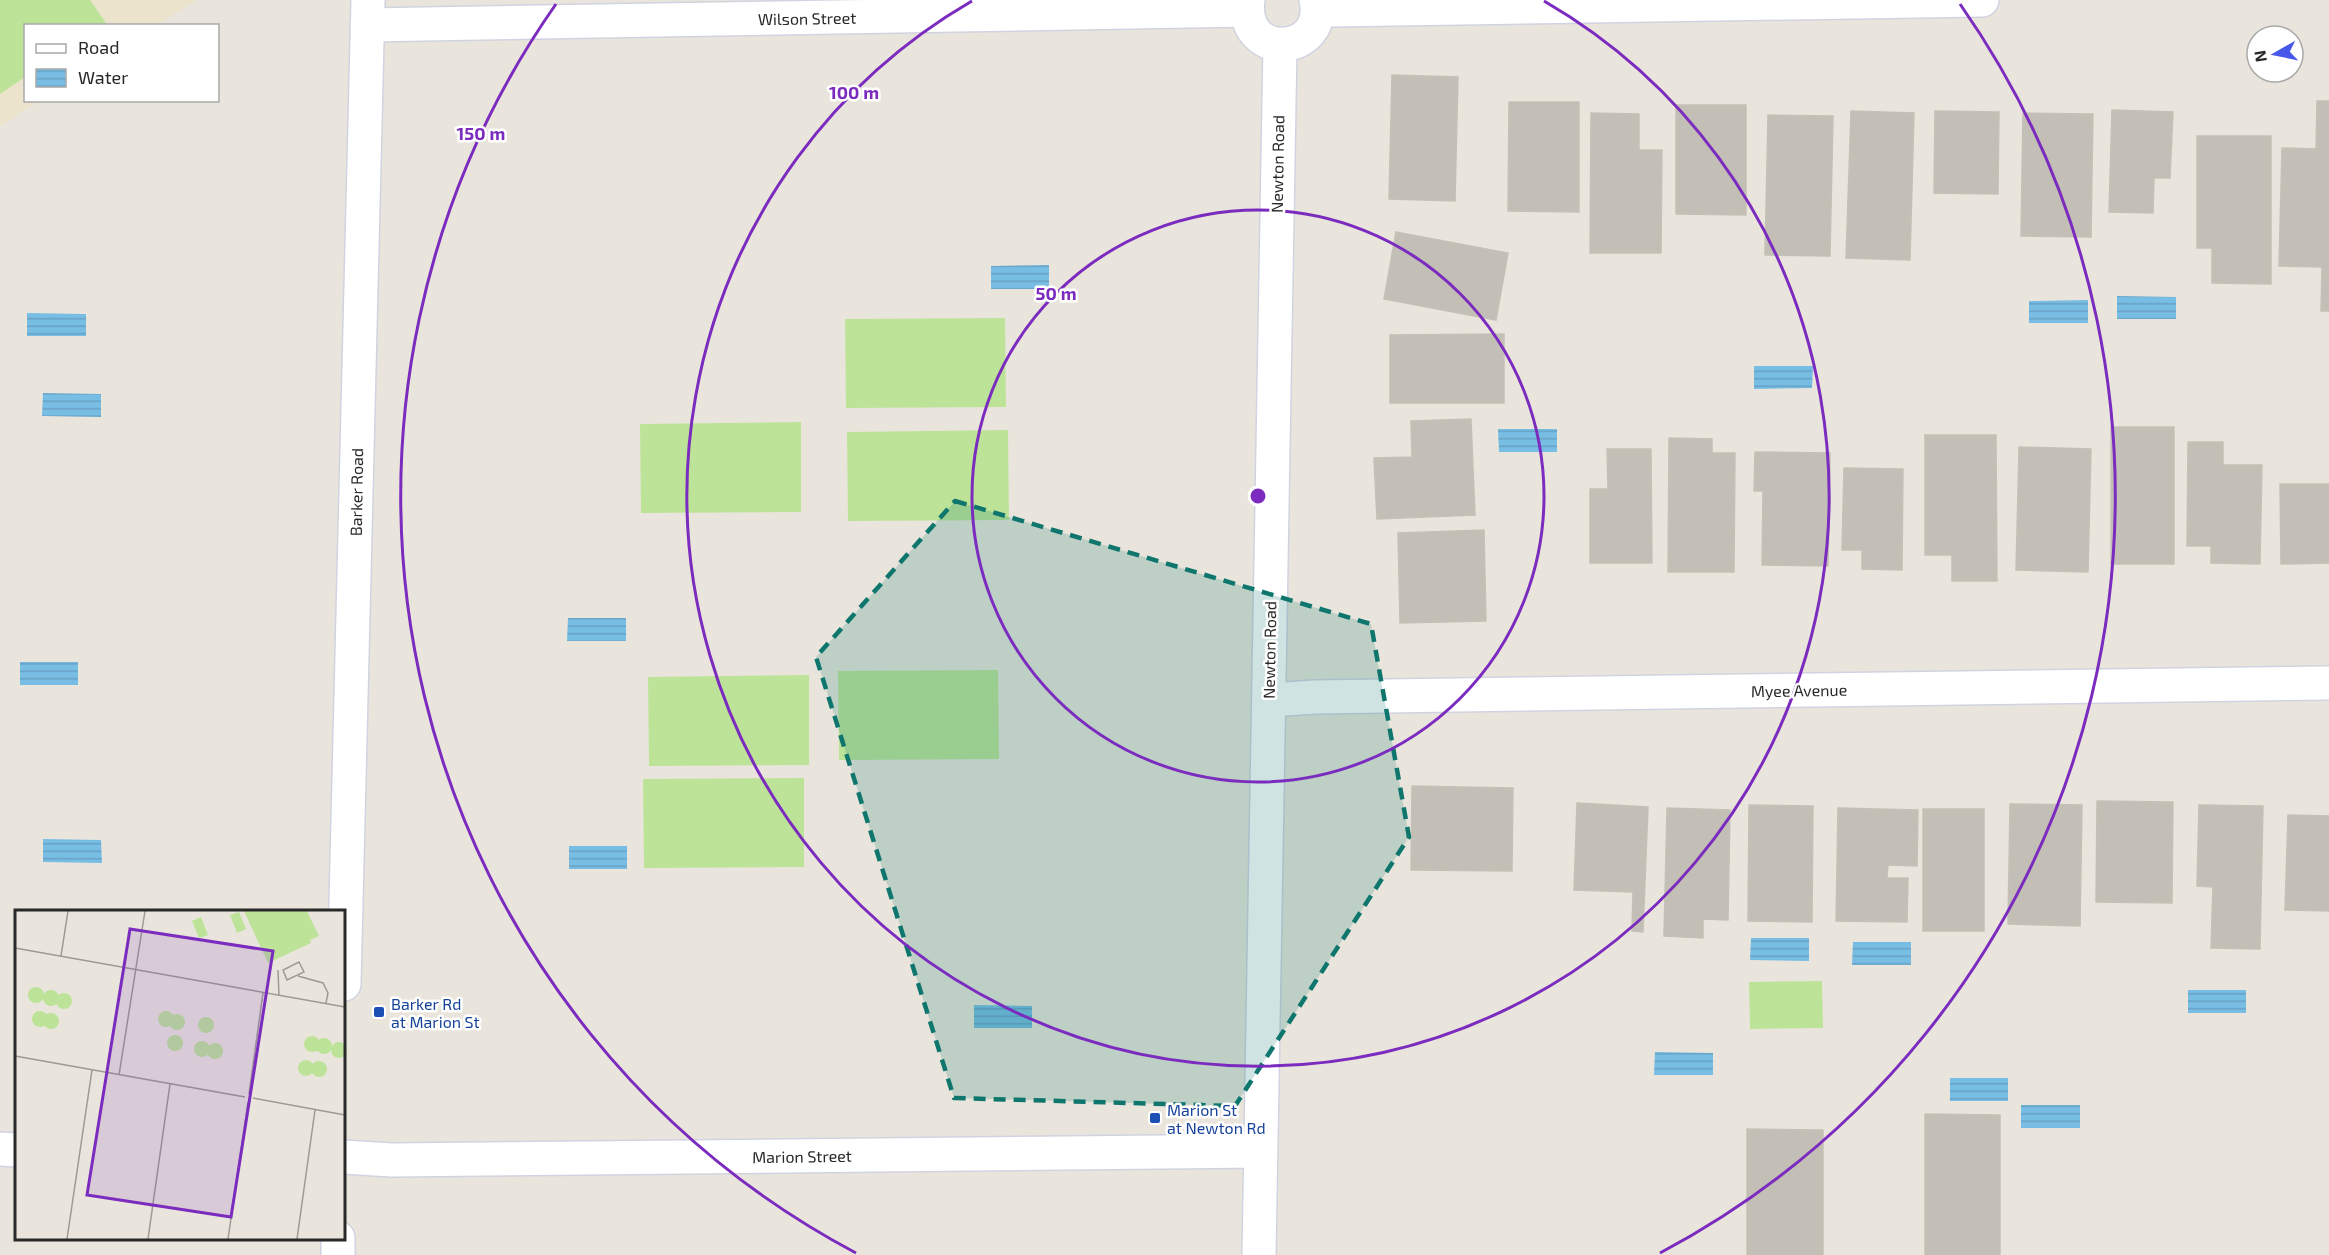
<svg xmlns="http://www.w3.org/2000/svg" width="2329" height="1255" viewBox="0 0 2329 1255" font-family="'Exo 2',sans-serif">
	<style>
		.education { fill: #ebe3cc }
		.pitch { fill: #bde399 }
		.water { fill: url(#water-rules) }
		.building { fill: #c3bfb7; stroke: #c5c1b6; stroke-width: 1.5 }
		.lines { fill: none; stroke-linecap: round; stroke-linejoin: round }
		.minor-casing { stroke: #d1d3e1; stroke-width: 36 }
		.minor { stroke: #fff; stroke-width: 33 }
		.marked { fill: #0f766e; fill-opacity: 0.2; stroke: #0f766e; stroke-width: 4.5; stroke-dasharray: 12 8; stroke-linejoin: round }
		.ring { fill: none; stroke: #7b2cbf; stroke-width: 3 }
		.transit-dot { fill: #1a4fb4; stroke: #fff; stroke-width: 2 }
		.labels { text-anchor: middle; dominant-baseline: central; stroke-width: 5; stroke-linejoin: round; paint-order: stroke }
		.street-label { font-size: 16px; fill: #292929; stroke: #fff }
		.transit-label { font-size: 16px; fill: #164399; stroke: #fff; text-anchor: start }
		.inset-road { fill: none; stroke: #9d9a94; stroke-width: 1.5 }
		.view { fill: #7b2cbf; fill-opacity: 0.15; stroke: #7b2cbf; stroke-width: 3 }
		.inset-edge { fill: none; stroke: #292929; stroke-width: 3 }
		.centre { fill: #7b2cbf; stroke: #fff; stroke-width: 3 }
		.ring-label { font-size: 18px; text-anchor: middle; font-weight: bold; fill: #7b2cbf; stroke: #fff; stroke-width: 5; stroke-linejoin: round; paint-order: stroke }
	</style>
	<defs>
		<pattern id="water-rules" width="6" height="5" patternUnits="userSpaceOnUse" patternTransform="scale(1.5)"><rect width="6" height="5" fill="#77bde4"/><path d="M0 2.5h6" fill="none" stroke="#67a2c4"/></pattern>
	</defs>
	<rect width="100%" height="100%" fill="#eae5dc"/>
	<path class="education" d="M0,0h197l-40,25 -131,1v74l14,1 -40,25z"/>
	<path class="pitch" d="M0,0h90l16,23 -3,3h-77l-1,51 -25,17z
		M1005,318l1,89 -160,1 -1,-89z
		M801,422v90l-160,1 -1,-89z
		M1008,430l1,90 -161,1 -1,-89z
		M998,670l1,89 -160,1 -1,-89z
		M809,675v90l-160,1 -1,-89z
		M804,778v89l-160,1 -1,-89z
		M1822,981l1,47 -73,1 -1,-47z"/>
	<path class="water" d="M1049,265v24h-58v-23z
		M2117,296l59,1v22h-59z
		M2088,300v23h-59v-22z
		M27,313l59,1v22h-59z
		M1754,366h59l-1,22 -58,1z
		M43,393l58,1v23l-59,-1z
		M1498,429h59v23h-58z
		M568,618h58v23h-59z
		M20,662h58v23h-58z
		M43,839l58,1 1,23 -59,-1z
		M569,846h58v23h-58z
		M1751,938h58v23l-59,-1z
		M1853,942h58v23h-59z
		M2188,990h58v23h-58z
		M974,1005l58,1v22h-58z
		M1655,1052l58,1v22h-59z
		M1950,1078h58v23h-58z
		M2021,1105h59v23h-59z"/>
	<path class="building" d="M1392,75l66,2 -3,124 -66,-2z
		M2317,101h12v210h-8l1,-44 -43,-1 3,-118 34,1z
		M1509,102h70v110l-71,-1z
		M1676,105h70v110l-70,-1z
		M2112,110l61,2 -3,66h-16l-1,35 -44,-1z
		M1851,111l63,2 -4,147 -64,-2z
		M1935,111l64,1 -1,82 -64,-1z
		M1591,113l48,1v36h23l-1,103h-71z
		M2023,113l70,1 -2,123 -70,-1z
		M1768,115l65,1 -3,140 -65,-1z
		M2197,136h74v148l-59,-1v-35h-15z
		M1396,232l112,21 -12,67 -112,-21z
		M1504,334v69h-114v-68z
		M1471,419l4,96 -98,4 -3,-61 38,-1 -1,-36z
		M2111,427h63v137h-63z
		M1925,435h71l1,146h-45v-26h-27z
		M1669,438l43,1v14h23l-1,119h-66z
		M2188,442h35v23h39l-2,99 -49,-1v-17h-24z
		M2019,447l72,2 -3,123 -72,-2z
		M1607,449h44l1,114h-62v-74h18z
		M1755,452l75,1 -2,113 -66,-1 1,-74h-9z
		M1844,468l59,1 -1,101 -40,-1v-19h-20z
		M2280,484h49v79l-48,1z
		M1484,530l2,91 -86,2 -2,-90z
		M1412,786l101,2 -1,83 -101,-1z
		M2097,801l76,1 -1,101 -76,-1z
		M1577,803l71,4 -5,125 -11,-1 1,-39 -59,-2z
		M2010,804l72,1 -2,121 -72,-2z
		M1749,805l64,1 -1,116 -64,-1z
		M2199,805l64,1 -3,143 -49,-1 2,-61 -16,-1z
		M1667,808l63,2 -2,110 -25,-1v19l-39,-2z
		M1838,808l80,2 -1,56 -29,-1 -1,13h21l-1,44 -71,-1z
		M1923,809h61v122h-61z
		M2288,815l41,1v95l-44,-1z
		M1925,1114l75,1v140h-75z
		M1747,1129l76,1v125h-76z"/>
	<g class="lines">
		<g class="minor-casing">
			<path id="minor" d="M1248,0c-8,62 80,56 68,0
				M1317,8l15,2 650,-10
				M367,25l880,-15
				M1269,700l46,-3 1014,-14
				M344,984l24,-984
				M0,1149l16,1
				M344,1157l48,3 869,-9
				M338,1255v-17
				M1259,1255l21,-1210"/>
		</g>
		<use href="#minor" class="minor"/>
	</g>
	<path class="marked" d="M955,501l416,123 38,213 -174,269 -281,-8 -138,-441z"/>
	<g class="ring">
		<circle cx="1258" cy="496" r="286"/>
		<path d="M1544 1A571 571 0 1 1 972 1"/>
		<path d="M856 1253A857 857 0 0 1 556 4M1960 4A857 857 0 0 1 1660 1253"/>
	</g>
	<g class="transit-dot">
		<rect x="373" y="1006" width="12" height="12" rx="3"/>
		<rect x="1149" y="1112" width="12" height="12" rx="3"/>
	</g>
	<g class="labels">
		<g class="street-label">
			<text transform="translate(807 18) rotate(-1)">Wilson Street</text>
			<text transform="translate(1277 164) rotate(-89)">Newton Road</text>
			<text transform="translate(356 492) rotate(-89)">Barker Road</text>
			<text transform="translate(1269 650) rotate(-89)">Newton Road</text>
			<text transform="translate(1799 690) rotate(-1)">Myee Avenue</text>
			<text transform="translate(802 1156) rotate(-1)">Marion Street</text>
		</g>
		<g class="transit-label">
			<text x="391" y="1003">Barker Rd<tspan x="391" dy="18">at Marion St</tspan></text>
			<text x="1167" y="1109">Marion St<tspan x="1167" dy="18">at Newton Rd</tspan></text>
		</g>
	</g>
	<g transform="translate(15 910)">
		<rect width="330" height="330" fill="#eae5dc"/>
		<path d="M229,1h63l12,25 -9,4 1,3 -43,20zM224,2l7,17 -9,4 -7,-18zM186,7l7,18 -9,3 -7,-17zM13 85a8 8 0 1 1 16 0a8 8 0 1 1-16 0ZM28 88a8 8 0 1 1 16 0a8 8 0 1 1-16 0ZM41 91a8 8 0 1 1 16 0a8 8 0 1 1-16 0ZM17 109a8 8 0 1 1 16 0a8 8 0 1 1-16 0ZM143 109a8 8 0 1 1 16 0a8 8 0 1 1-16 0ZM28 111a8 8 0 1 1 16 0a8 8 0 1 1-16 0ZM154 112a8 8 0 1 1 16 0a8 8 0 1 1-16 0ZM183 115a8 8 0 1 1 16 0a8 8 0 1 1-16 0ZM152 133a8 8 0 1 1 16 0a8 8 0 1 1-16 0ZM289 134a8 8 0 1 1 16 0a8 8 0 1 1-16 0ZM301 136a8 8 0 1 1 16 0a8 8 0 1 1-16 0ZM179 139a8 8 0 1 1 16 0a8 8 0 1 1-16 0ZM316 140a8 8 0 1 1 16 0a8 8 0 1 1-16 0ZM192 141a8 8 0 1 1 16 0a8 8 0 1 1-16 0ZM283 158a8 8 0 1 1 16 0a8 8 0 1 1-16 0ZM296 159a8 8 0 1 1 16 0a8 8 0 1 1-16 0Z" fill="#bde399"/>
		<path class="inset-road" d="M0,38l330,59M46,46l7,-45M284,52l5,10 -17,8 -4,-10zM263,60l1,26M283,66l25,7 5,10 -2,10M0,146l230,41M104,165l26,-164M234,184l14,-101M238,188l92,17M52,329l25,-169M133,329l22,-155M213,329l20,-137M282,329l18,-129"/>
		<path class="view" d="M115,19l143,22 -42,266 -144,-22z"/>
		<rect width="330" height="330" class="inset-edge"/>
	</g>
	<circle cx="1258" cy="496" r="9" class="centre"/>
	<g class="ring-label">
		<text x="854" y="99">100 m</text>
		<text x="481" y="140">150 m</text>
		<text x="1056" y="300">50 m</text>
	</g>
	<rect x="24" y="24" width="195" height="78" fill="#ffffff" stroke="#a9a9a9" stroke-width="1.5"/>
	<rect x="36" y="44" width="30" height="9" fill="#ffffff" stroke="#a9a9a9" stroke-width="1.5"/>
	<text x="78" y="54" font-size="18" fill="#292929">Road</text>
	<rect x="36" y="69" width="30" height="18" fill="url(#water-rules)" stroke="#a9a9a9" stroke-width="1.5"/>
	<text x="78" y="84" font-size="18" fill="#292929">Water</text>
	<g transform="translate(2275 54) rotate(261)"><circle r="28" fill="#ffffff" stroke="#a9a9a9" stroke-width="1.5"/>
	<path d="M0-4.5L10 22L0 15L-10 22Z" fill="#4858eb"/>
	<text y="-9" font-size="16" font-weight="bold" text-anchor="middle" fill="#292929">N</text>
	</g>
</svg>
